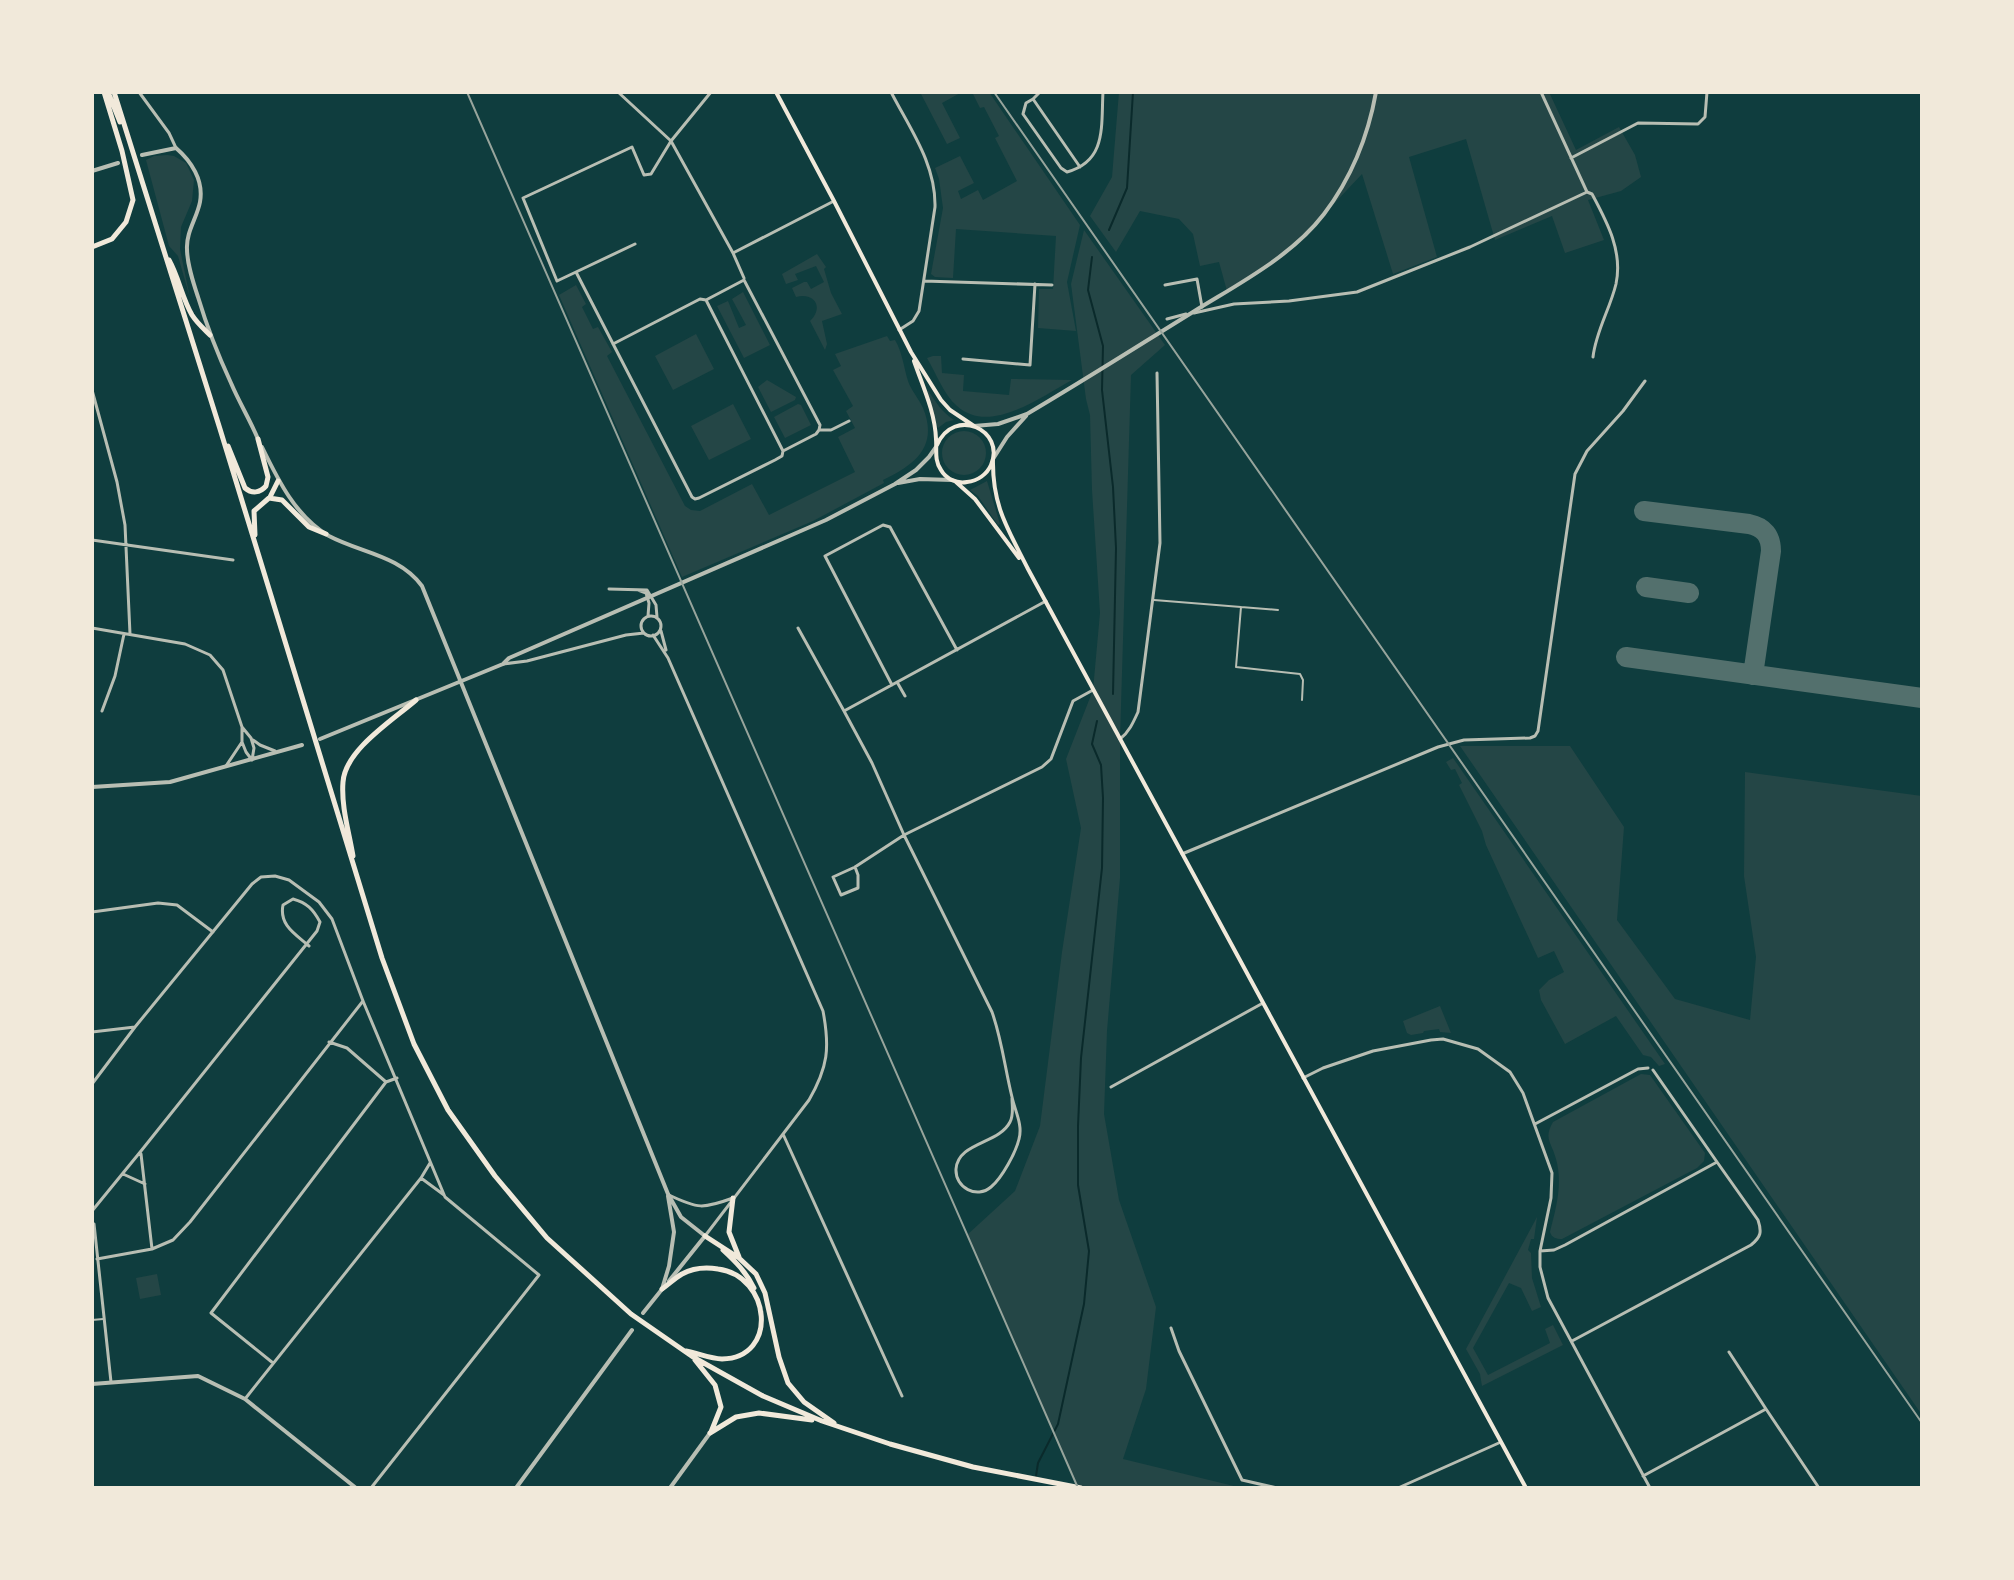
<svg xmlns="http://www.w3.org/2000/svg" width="2014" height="1580" viewBox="0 0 2014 1580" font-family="Roboto,sans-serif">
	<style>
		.green { fill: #244646 }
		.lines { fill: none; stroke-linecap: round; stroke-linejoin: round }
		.stream { stroke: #0a2a2b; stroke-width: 2 }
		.taxiway { stroke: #53706d; stroke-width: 20 }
		.service { stroke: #b8beb3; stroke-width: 2 }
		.minor { stroke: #b8beb3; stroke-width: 3 }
		.tertiary { stroke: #b8beb3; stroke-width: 4 }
		.secondary { stroke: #f1e9da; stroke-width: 4 }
		.primary { stroke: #f1e9da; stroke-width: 5 }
		.rail { stroke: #97a49c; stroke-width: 2 }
	</style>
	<rect width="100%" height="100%" fill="#0f3d3e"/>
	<path class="green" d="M920,92h42l-20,11 18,35 -13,6z
		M972,92h17l91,133 -13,57 9,49 -38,-3 1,-39h14l3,-53 -100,-7 -3,49 -18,-1 -4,-3 12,-66 -4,-29 -4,-11 25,-12 14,27 -16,8 3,8 17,-9 5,10 34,-19 -22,-43 4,-2 -15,-29 -4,1z
		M1119,92h430l27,58 43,-23 16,28 6,22 -20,14 -33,9 16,40 -39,13 -13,-37 -57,24 -29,-101 -57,18 28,100 -44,17 -31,-100 -64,68 -23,18 -48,31 -8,-29 -19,4 -7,-32 -14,-15 -39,-8 -24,41 -26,-36 22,-39z
		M167,155l7,1 12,7 8,17 -2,21 -11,26 -1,22 10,49 -12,-42 -9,-10 -23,-86 8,-4z
		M1084,230l81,115 -34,30 -11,364v139l-13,153 -3,83 15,86 37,107 -10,82 -23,70 119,29h-164l-111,-253 48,-44 25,-65 22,-174 19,-124 -15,-69 27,-69 7,-77 -8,-123 -2,-75 -4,-16 -15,-115z
		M817,254l9,13 -2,2 7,24 11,21 -20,7 5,23 -2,6 -15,-29c14,-13 5,-29 -14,-24l-4,-9 12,-6h3l4,7 13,-7 -8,-16 -21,8 3,6 -12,4 -4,-10z
		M576,285l10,19 -4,3 11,22 5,-2 14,25 -5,4 78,150 6,4 9,1 52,-27 17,31 86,-43 -17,-35 17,-9 -9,-17 7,-5 -20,-36 8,-4 -6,-12 52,-18 3,5 5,-1c7,11 9,28 13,41 3,9 11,18 15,27 16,39 -9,57 -40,72l1,3 -71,38 -131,56 -123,-282z
		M743,292l27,53 -26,13 -27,-52 11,-5 11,27 7,-3 -14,-26z
		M696,334l18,35 -41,21 -18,-34z
		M933,356h8l1,17 22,2 -1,16 46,4 2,-16 61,1c-30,16 -82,56 -115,26 -13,-11 -21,-33 -30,-48z
		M767,380l29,17 -1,3 -24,12 -13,-25z
		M928,390c8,13 14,22 26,30l-8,2 -8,6 -11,-36z
		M733,404l18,35 -42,21 -18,-34z
		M798,404l3,1 10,20 -26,13 -11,-21z
		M942 453a22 22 0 1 1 44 0a22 22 0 1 1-44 0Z
		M987,481l13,43 -2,1 -20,-29 -8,-6z
		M1460,746h110l54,81 -7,93 58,79 75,21 6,-63 -12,-81 1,-104 177,24v619z
		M1453,758l212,306 -6,2 -8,-9 -8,-2 -27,-39 -51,28 -24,-44 -2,-10 10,-10 15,-8 -10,-21 -16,7 -52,-113 -4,-14 -23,-46 3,-2 -7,-14 -4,1 -5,-8z
		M1440,1006l11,27 -11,-1 -1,-3 -15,2 -1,2 -12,2 -4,-2 -4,-12z
		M1641,1074l9,1 55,78 -1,8 -7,7 -135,71c-6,0 -10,-1 -12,-7 6,-24 13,-48 6,-73 -4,-16 -13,-20 -3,-37z
		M1537,1217l-3,22h-3l-3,11 3,3 1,25 9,29 -9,4 -11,-23 -12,-5 -36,65 15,27 62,-32 -5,-14 8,-4 10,20 -81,41 -2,-12 -14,-25z
		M157,1274l4,21 -21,4 -4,-21z"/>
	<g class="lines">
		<path class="stream" d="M1109,230l18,-42 6,-96
			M1092,257l-4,33 15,56 -1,44 11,97 3,61 -3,146
			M1036,1476l2,-13 20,-39 26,-120 5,-53 -11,-66v-59l3,-68 21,-190 1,-70 -2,-33 -9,-21 5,-23"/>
		<path class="taxiway" d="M1644,511l105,13c15,3 22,12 22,27l-18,124
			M1646,587l43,6
			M1626,657l296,41"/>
		<path class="service" d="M1154,600l124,10
			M1241,607l-5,60 64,7 3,6 -1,20
			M92,1320l11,-1"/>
		<path class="minor" d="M139,92l30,41 7,15
			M618,92l53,49 62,112 11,25
			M891,92c19,37 45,72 44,115l-16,104 -6,10 -14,9
			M1541,92l46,100 5,2c15,28 31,57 24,90 -6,25 -20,47 -23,73
			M1033,99l7,-7
			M1571,158l67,-35 60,1 7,-7 2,-25
			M1080,167l-47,-68 -7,4 -3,11 38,54 6,4c40,-11 34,-46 36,-80
			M635,244l-59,28 116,225 3,2 4,-1 76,-38 7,-4 1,-5 33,-17 3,-4 1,-5 -76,-145 -38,20 77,151
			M733,253l101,-52
			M576,272l-19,9 -34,-83 109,-51 12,28 7,-1 20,-33 40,-49
			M924,281l128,4
			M1165,285l32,-6 5,28
			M1194,313l40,-9 55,-3 68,-9 113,-45 117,-55
			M1167,319l19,-5
			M613,344l87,-45 6,1
			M963,359l67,6 5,-81
			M92,390l25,92 8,43 5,109
			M819,430h12l18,-9
			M92,540l141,20
			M609,589l38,1 9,15 1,12
			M638,590l8,3 3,10 -1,13
			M641 626a10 10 0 1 1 20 0a10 10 0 1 1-20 0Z
			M92,628l93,16 25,11 13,15 19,57 9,11 3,10 -2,12
			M798,628l46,83
			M661,631l5,19
			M653,635l15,23 155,353c7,37 5,56 -14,89l-104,136
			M503,664l24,-3 99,-26 18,-2
			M897,682l8,14
			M892,685l-67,-129 58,-31 7,2 67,123
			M102,711l13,-35 9,-42
			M1120,739c9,-7 13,-16 18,-27l22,-169 -3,-170
			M253,740l7,5 15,6
			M242,742l4,10 6,8
			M226,766l16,-24v-15
			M1182,854l256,-107 26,-7 66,-2 5,-2 3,-5 37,-257 12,-23 36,-40 22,-30
			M855,867l3,8v13l-17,7 -8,-18 22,-10 49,-32 138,-68 9,-8 22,-58 20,-11
			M92,912l66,-9 19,2 36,27
			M92,1032l43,-5
			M329,1042l18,6 39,34
			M1653,1070l64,92
			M1303,1078l20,-10 50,-17 58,-11 12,-1 35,10 32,23 13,21 29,80 -1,25 -11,53v16l8,31 102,190
			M92,1084l43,-57 117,-143 9,-7 14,-1 14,4 30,22 13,17 31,82 82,196 94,78 -168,213
			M1111,1087l152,-84
			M1012,1098c0,8 2,17 -2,24 -11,22 -52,20 -54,47 -1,19 21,30 35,18 11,-9 25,-35 28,-48 4,-14 -4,-28 -7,-42 -7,-28 -10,-57 -20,-85l-88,-177 -32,-72 -28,-52 202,-110
			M1535,1124l103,-55 10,-1
			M783,1134l119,262
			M141,1154l11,95
			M123,1174l22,10
			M421,1178l23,17
			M669,1195c29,14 34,14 64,3
			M92,1211l49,-60 176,-220 3,-9c-7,-13 -13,-19 -27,-23l-10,6c-4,20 12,29 26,41
			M94,1224l17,158
			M1540,1251l14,-1 11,-5 152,-83 41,58c4,12 3,17 -7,25l-179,96
			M97,1259l55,-10 21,-9 17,-18 173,-221
			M1171,1328l8,23 63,129 35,8
			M1729,1352l37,57
			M273,1363l-62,-50 175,-231 11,-4
			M245,1399l176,-221 9,-15
			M1643,1476l123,-67 53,79
			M1398,1488l103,-46"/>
		<path class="tertiary" d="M142,155l34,-7c15,13 28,32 24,54 -3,16 -14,30 -13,47 0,15 6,33 11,48 9,30 20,58 33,86 8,19 19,37 27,56
			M92,171l26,-8
			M974,426l24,-2 29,-10c56,-33 111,-68 166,-102 45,-28 98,-55 131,-98 28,-37 44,-77 52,-122
			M262,447c16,33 34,70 67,89 32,17 70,19 93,50l246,608 13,23 24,19 -36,45
			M993,459l14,-22 19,-21
			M898,483l22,-4 32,1
			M320,739l183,-75 6,-6 317,-138 69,-36 21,-14 13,-13 7,-10
			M92,787l78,-5 132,-37
			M662,1289l7,-23 5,-34 -6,-36
			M643,1313l20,-25
			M92,1384l106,-8 47,23 111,89
			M516,1488l116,-158
			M670,1488l40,-55"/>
		<path class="secondary" d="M776,92l58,109 77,151 30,48 9,10 24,16
			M914,361c9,26 21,51 22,78 1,11 -2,21 5,31 5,9 16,14 26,12 11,-1 20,-8 24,-17 15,-35 -37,-59 -54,-20
			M993,459c-1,47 15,70 35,110l498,919
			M956,482l19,17 44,59"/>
		<path class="primary" d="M108,92l12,30
			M114,92l106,337 162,529 32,86 34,66 47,66 52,62 84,76 62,43 70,39 59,25 68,23 83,23 108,21
			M92,247l20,-8 14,-17 7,-22 -11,-49 -18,-59
			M169,260c10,18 13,38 23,55 5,8 12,14 18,20
			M228,446l17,42c7,6 15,5 21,-2l2,-9 -10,-38
			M270,497l8,-16
			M255,535l-1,-24 15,-13 13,2 27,27 17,7
			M353,856c-4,-24 -12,-50 -10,-74 2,-32 50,-62 73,-82
			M733,1198l-4,34 10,25
			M705,1236l34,22 17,16 9,19 14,64 9,26 16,19 30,21
			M723,1250c13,12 23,22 31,38
			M662,1289c7,-5 13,-11 20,-15 11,-6 24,-7 36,-5 53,7 61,89 4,90 -11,0 -25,-6 -36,-8
			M695,1360l20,25 6,22 -10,25
			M710,1433l26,-16 23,-4 53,7"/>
		<path class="rail" d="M467,92l611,1396
			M994,92l928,1331"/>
	</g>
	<rect width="2014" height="1580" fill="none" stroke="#f1e9da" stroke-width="188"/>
</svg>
